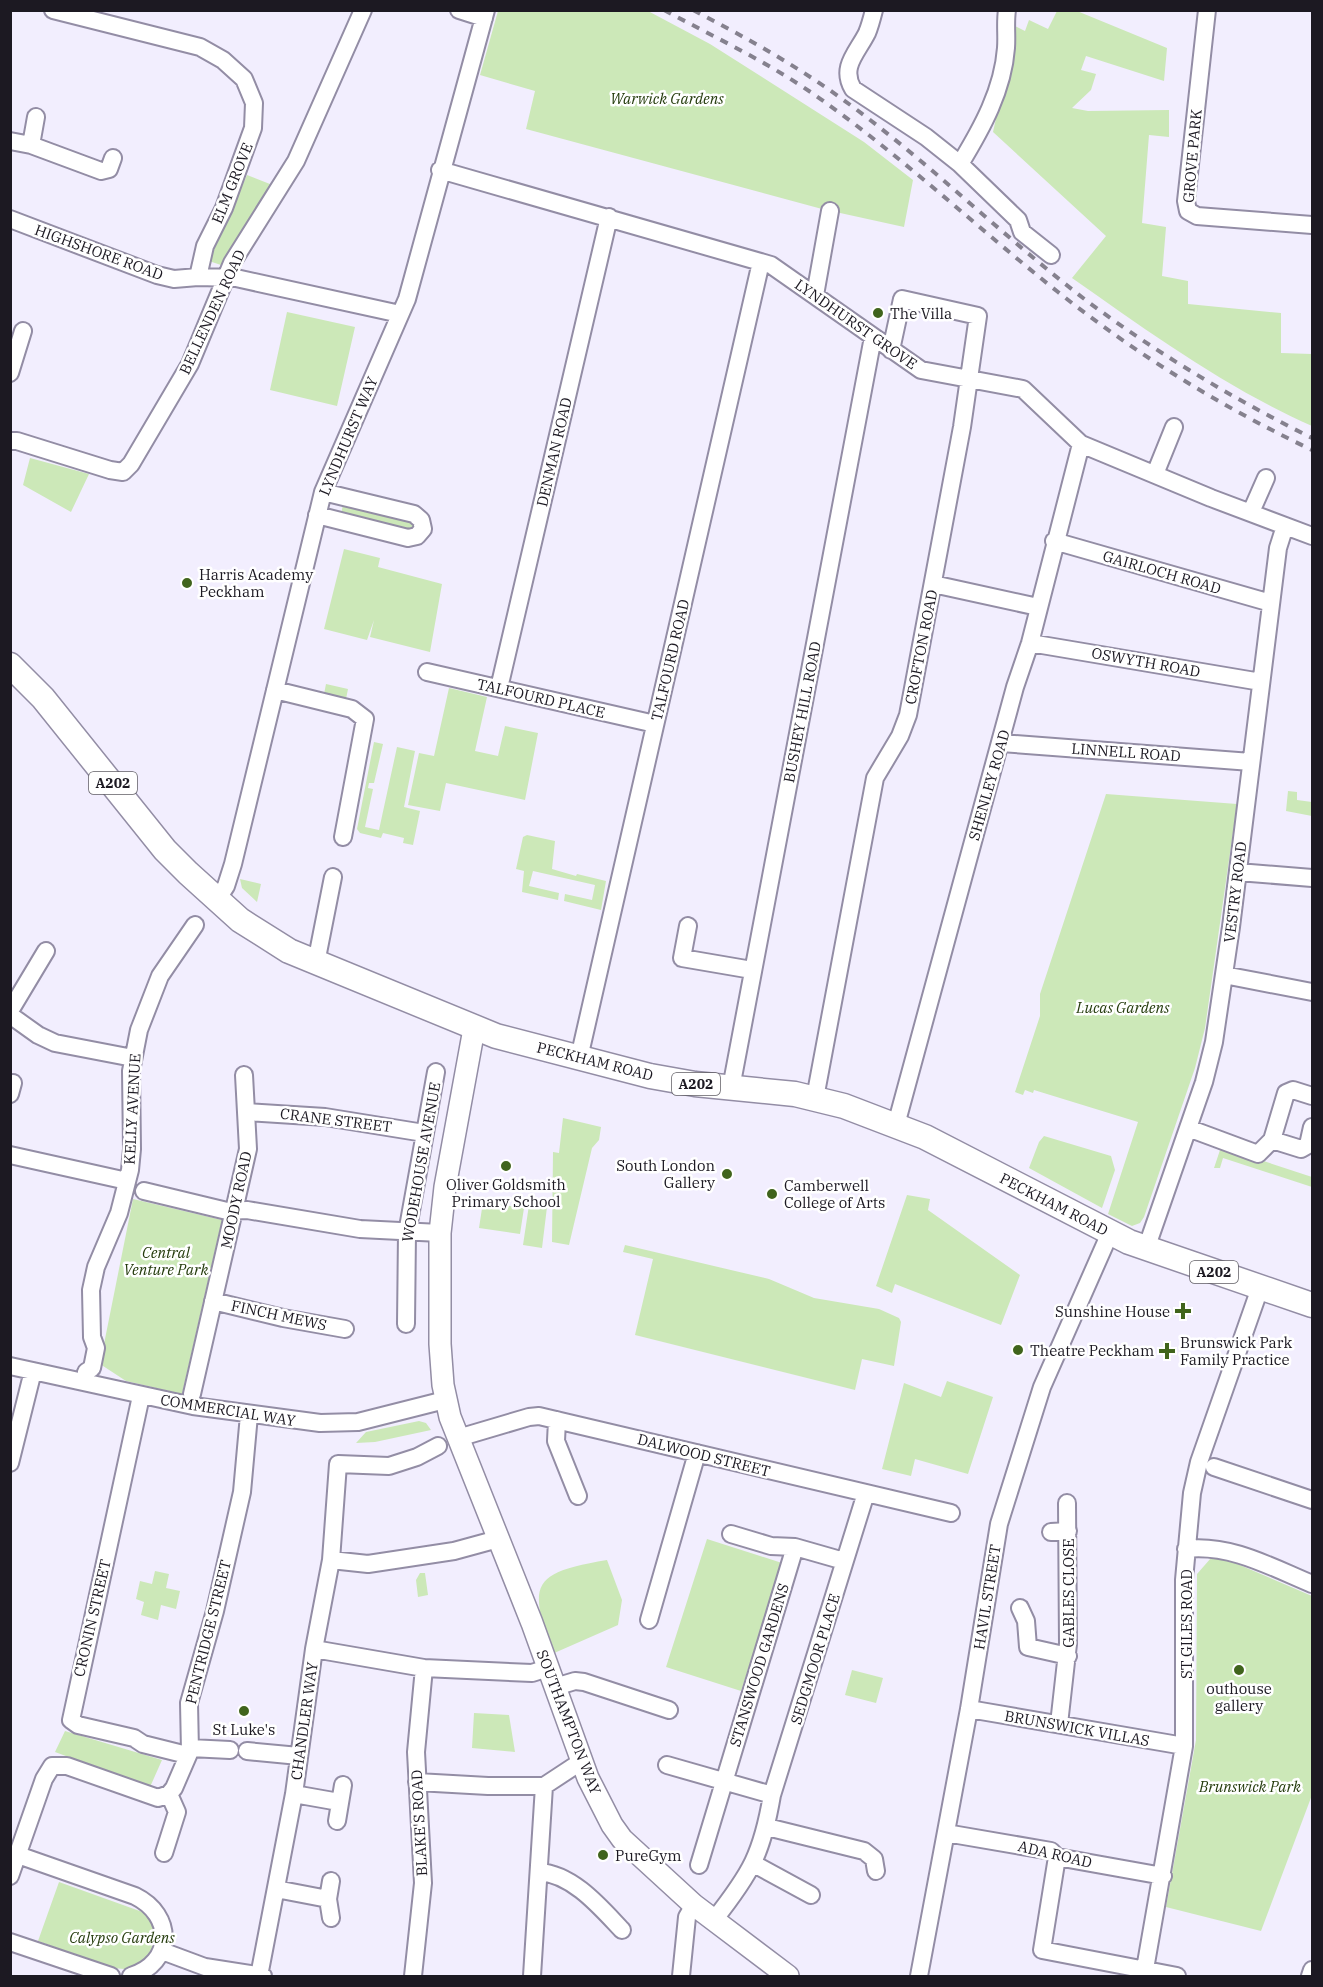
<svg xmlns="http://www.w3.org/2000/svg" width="1323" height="1987" viewBox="0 0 1323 1987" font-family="'IBM Plex Serif',serif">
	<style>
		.green { fill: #cce8b8 }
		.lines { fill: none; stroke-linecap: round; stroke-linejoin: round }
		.minor-casing { stroke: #938da5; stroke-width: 20 }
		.major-casing { stroke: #938da5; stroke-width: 24 }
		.highway-casing { stroke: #938da5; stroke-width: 27 }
		.minor { stroke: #fff; stroke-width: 16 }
		.major { stroke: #fff; stroke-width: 21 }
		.highway { stroke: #fff; stroke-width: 24 }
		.rail { stroke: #85818e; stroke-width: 4; stroke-dasharray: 8 8; stroke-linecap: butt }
		.poi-dot { fill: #40641c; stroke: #fff; stroke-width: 2 }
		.labels { text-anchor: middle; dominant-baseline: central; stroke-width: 5; stroke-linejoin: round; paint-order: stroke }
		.shield { fill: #fff; stroke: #605e64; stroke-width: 1.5 }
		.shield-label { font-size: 14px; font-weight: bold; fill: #1c1922 }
		.park-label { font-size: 15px; font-style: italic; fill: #243b0c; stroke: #fff }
		.street-label { font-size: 15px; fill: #1c1922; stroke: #fff }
		.poi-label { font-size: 15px; fill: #1c1922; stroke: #fff; text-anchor: start }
	</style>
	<rect width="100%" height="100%" fill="#f2eefe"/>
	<path class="green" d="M498,11h150l62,33 154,98 49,38 -9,47 -82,-18 -296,-80 9,-38 -55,-16z
		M1057,11h20l90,37 -3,33 -78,-25 -5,14 15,4 -5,16 -19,18 16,3 81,-1v27l-20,-2 -7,88 24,4 -4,49 26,5v23l93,9v40l31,1v72c-86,-38 -163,-94 -240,-148l34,-42 -113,-104 18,-82v-26l14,7 4,-11 19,9z
		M247,175l28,11 -48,81 -18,-6z
		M287,312l68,15 -18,79 -67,-16z
		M30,458l59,16 -18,38 -48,-27z
		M343,504l67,15 6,6 -3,7 -72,-17z
		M344,549l36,9 -2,9 64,17 -12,68 -60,-15 4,-17 -7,20 -43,-11z
		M326,684l22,5 -2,10 -22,-5z
		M449,688l38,9 -12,54 23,5 7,-30 33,7 -13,67 -79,-17 -6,28 -32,-6 11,-52 15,3z
		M374,742l9,2 -9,39h-5l-1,5 5,1 -8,38 14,3 18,-83 18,4 -11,56 16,4 -7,34 -10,-2 1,-5 -21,-5 -2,5 -21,-5 -3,-4z
		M1288,791l9,1v8l15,2v14l-26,-5z
		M1106,794l131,10 -32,224 -10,40 -51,149 -4,6 -8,3 -24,-12 30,-92 -104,-32 -1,3 -8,-3 -2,5 -8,-3 25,-76v-22z
		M527,835l28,6 -3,28 24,7 1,-2 29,7 -5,29 -37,-9 1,-7 27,6 3,-15 -62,-14 -4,15 30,7 -1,7 -36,-8 2,-21 -8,-2 7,-32z
		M240,879l21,5 -4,18 -15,-14z
		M563,1118l38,9 -2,13 -7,8 -23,97 -17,-3 1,-90 6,1z
		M1044,1136l67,20 4,14 -13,38 -73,-40 10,-26z
		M1221,1147l91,30v10l-89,-29 -3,10h-6z
		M907,1195l23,4 -2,11 92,65 -19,50 -106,-41 -3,9 -16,-7z
		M133,1199l89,21 -40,174 -56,-13 -26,-17z
		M483,1202l41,6 -4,26 -41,-6z
		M529,1205l18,2 -5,41 -19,-3z
		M625,1245l144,34 45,19 65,11 20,9 2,4 -7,44 -32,-7 -7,31 -220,-55 18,-76 -30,-7z
		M947,1381l46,16 -25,77 -53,-15 -4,17 -29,-7 22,-86 37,14z
		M419,1421l7,2 5,7 -56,12 -19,1 10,-11z
		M707,1539l75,24 -41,128 -75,-24z
		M1221,1557l91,39v199l-51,136 -95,-24 30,-167 1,-166 14,-16z
		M607,1560l15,40 -4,25 -66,29c-23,-70 -22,-81 55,-94z
		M155,1571l14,3 -3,14 14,3 -4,18 -15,-4 -3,15 -17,-5 3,-13 -8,-3 4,-18 12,3z
		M420,1573h5l3,22 -10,2 -2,-17z
		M852,1670l31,8 -7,25 -31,-8z
		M474,1713l35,2 6,37 -43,-4z
		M65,1731l97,29 -12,27 -95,-35z
		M59,1882l89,32c6,12 10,27 2,40 -5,7 -14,14 -23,15 -16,2 -71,-22 -89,-28z"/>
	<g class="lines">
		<g class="minor-casing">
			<path id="minor" d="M53,10l147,37 23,13 21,19 10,24 -1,25 -29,80 -19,38 -7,31
				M459,10l25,8
				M874,10c-2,8 -4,16 -7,23 -10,20 -27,34 -14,56l73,48 34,27 58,56 4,12 29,23
				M1207,10l-21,191 2,10 9,5 115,9
				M10,141l21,4 70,26 8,-2 4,-11
				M31,145l5,-28
				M960,164c22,-36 43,-74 46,-116 1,-13 -1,-25 1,-38
				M440,170l331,95 150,105 102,19 58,55 130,54 101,38
				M10,219l147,56 17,4 24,-2 38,1 164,36
				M815,295l15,-84
				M10,373l13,-42
				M10,441h7l93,29 13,2 8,-8 59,-100 42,-101 64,-102 67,-151
				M1155,474l19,-47
				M1251,512l15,-34
				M317,515l91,23 9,-2 6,-7 -2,-9 -7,-6 -91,-22
				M1054,541l217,62
				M933,584l105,23
				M1030,643l231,39
				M427,672l228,52
				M499,688l110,-471
				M275,690l77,19 13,10 -22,118
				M1001,743l250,19
				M1238,872l74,6
				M217,900l9,-14 7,-22 90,-372 84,-193 79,-289
				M688,926l-6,32 70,12
				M316,963l17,-86
				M1224,975l88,17
				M10,1011l36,-60
				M10,1015l28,20 17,8 78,15
				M579,1058l182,-796
				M731,1088l142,-751
				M10,1094l3,-11
				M815,1098l60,-320 25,-42 8,-21 54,-288 16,-111 -76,-17 -11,51
				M247,1112l78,5 99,16
				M896,1125l119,-438 15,-44 51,-199
				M1188,1128l70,26 14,-14 14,-47 7,-3 19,6
				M1272,1140l29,9 7,-4 4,-18
				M10,1155l117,26
				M144,1191l83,20 20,-1 113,19 80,4
				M1146,1249l58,-167 10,-40 17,-115 47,-379 7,-22
				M213,1301l70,17 62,11
				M406,1324l1,-91 29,-161
				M10,1366l183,40 127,17 38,-1 87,-22
				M86,1372l6,-4 4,-20 -4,-11 -1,-47 5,-23 23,-54 11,-43 2,-21 -1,-78 8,-41 21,-54 35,-51
				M192,1394l56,-245 -4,-74
				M141,1396l-70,324 7,5 56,13 9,6 44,11
				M557,1420l-1,21 22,55
				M458,1438l71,-21 10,-1 412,97
				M10,1463l23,-92
				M1214,1467l98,33
				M1051,1532l17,-1
				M731,1534l40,12 24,1 49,14
				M1186,1549c45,-5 85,18 126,35
				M331,1560l37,4 86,-13 44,-12
				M1020,1608l6,13 2,26 40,9
				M649,1620l48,-167
				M314,1649l110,19 108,5 16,-5
				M555,1687l20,-6 9,1 85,28
				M969,1709l215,37
				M1059,1724l9,-80 -1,-141
				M190,1748l40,2
				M247,1751l52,5
				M667,1765l105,30
				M417,1782l71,4h56
				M294,1794l45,8
				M337,1821l6,-36
				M767,1827l97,24 10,8 2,12
				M946,1833l105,18 6,6 106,19
				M164,1853l13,-41 -8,-18
				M18,1855l117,41c39,19 39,67 -4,80
				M1057,1857l-15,93 135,26
				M754,1864l57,31
				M699,1865l96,-318
				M539,1872c34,2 62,36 83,58
				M10,1876l34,-97 8,-13h15l91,32 11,-4 5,-6 16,-37 -1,-48 26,-92 27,-119 7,-77
				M276,1889l52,10
				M331,1918l-3,-19 3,-18
				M714,1920c37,-47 48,-66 58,-125l94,-302
				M10,1942l101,34
				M162,1951l43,16 58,9
				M1145,1969l39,-223v-166l8,-87 7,-31 61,-174
				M259,1976l35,-182 20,-145 17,-89 7,-96 51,2 28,-9 21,-11
				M413,1976l10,-93 -7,-131 8,-84
				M532,1976l12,-190 38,-25
				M681,1976l6,-59 7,-12
				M919,1976l50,-267 30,-185 43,-137 68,-154
				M1310,1976l2,-6"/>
		</g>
		<g class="major-casing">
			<path id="major" d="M474,1029l-29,158 -5,46v111l3,41 7,32 82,206 56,155 24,47 10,14 72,66 94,71"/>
		</g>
		<g class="highway-casing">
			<path id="highway" d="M10,665l33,33 122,152 23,23 52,47 49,31 207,85 154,40 45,8 100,10 49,12 81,31 204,105 183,63"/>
		</g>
		<use href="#minor" class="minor"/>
		<use href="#major" class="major"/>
		<use href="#highway" class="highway"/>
		<path class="rail" d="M664,10c54,29 112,56 162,93 81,58 154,127 232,189 79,63 164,115 254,158
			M693,10c50,26 99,53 145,86 88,63 164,140 249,205 71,53 147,98 225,137"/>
	</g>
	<g class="poi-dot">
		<circle cx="878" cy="313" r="6"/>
		<circle cx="187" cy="583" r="6"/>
		<circle cx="506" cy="1166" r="6"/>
		<circle cx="727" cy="1174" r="6"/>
		<circle cx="772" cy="1194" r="6"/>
		<path d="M1180 1302h6v6h6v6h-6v6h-6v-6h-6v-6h6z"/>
		<circle cx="1018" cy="1350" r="6"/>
		<path d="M1164 1342h6v6h6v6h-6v6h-6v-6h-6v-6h6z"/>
		<circle cx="1239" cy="1670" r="6"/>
		<circle cx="244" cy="1711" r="6"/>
		<circle cx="603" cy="1855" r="6"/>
	</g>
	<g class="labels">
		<g class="shield">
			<rect x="89" y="772" width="48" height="22" rx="4.5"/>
			<rect x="672" y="1073" width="48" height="22" rx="4.5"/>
			<rect x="1190" y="1261" width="48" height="22" rx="4.5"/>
		</g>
		<g class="shield-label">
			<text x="113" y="783">A202</text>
			<text x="696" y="1084">A202</text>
			<text x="1214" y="1272">A202</text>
		</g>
		<g class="park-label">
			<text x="667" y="98">Warwick Gardens</text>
			<text x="1123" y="1007">Lucas Gardens</text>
			<text x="166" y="1252">Central<tspan x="166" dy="17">Venture Park</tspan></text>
			<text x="1250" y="1786">Brunswick Park</text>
			<text x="122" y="1937">Calypso Gardens</text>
		</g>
		<g class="street-label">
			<text transform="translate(1192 156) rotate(-85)">GROVE PARK</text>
			<text transform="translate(232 183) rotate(-68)">ELM GROVE</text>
			<text transform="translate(99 252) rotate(20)">HIGHSHORE ROAD</text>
			<text transform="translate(212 312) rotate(-65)">BELLENDEN ROAD</text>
			<text transform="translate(856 324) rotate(35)">LYNDHURST GROVE</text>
			<text transform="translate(348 436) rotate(-67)">LYNDHURST WAY</text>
			<text transform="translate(554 452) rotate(-77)">DENMAN ROAD</text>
			<text transform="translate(1162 572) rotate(16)">GAIRLOCH ROAD</text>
			<text transform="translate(921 647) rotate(-79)">CROFTON ROAD</text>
			<text transform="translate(670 660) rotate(-77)">TALFOURD ROAD</text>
			<text transform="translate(1146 662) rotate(10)">OSWYTH ROAD</text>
			<text transform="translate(541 698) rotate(13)">TALFOURD PLACE</text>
			<text transform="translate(802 712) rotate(-79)">BUSHEY HILL ROAD</text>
			<text transform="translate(1126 752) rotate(4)">LINNELL ROAD</text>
			<text transform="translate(989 785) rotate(-74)">SHENLEY ROAD</text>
			<text transform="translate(1235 892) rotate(-83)">VESTRY ROAD</text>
			<text transform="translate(595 1061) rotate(14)">PECKHAM ROAD</text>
			<text transform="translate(132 1109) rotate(-87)">KELLY AVENUE</text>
			<text transform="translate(336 1120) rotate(7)">CRANE STREET</text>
			<text transform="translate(421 1162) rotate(-80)">WODEHOUSE AVENUE</text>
			<text transform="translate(236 1200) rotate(-78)">MOODY ROAD</text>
			<text transform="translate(1054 1204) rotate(27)">PECKHAM ROAD</text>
			<text transform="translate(279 1315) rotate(12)">FINCH MEWS</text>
			<text transform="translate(228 1410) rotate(9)">COMMERCIAL WAY</text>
			<text transform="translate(704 1455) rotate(14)">DALWOOD STREET</text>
			<text transform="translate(1068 1593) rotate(-90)">GABLES CLOSE</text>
			<text transform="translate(987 1597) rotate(-81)">HAVIL STREET</text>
			<text transform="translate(92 1618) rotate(-77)">CRONIN STREET</text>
			<text transform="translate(1186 1624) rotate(-90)">ST GILES ROAD</text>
			<text transform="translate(208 1632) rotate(-76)">PENTRIDGE STREET</text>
			<text transform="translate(815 1659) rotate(-73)">SEDGMOOR PLACE</text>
			<text transform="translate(759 1665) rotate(-73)">STANSWOOD GARDENS</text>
			<text transform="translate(304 1721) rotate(-82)">CHANDLER WAY</text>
			<text transform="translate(569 1722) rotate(69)">SOUTHAMPTON WAY</text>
			<text transform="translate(1077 1728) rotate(10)">BRUNSWICK VILLAS</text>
			<text transform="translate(419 1823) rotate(-93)">BLAKE'S ROAD</text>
			<text transform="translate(1055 1854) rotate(13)">ADA ROAD</text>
		</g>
		<g class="poi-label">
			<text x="890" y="313">The Villa</text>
			<text x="199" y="574">Harris Academy<tspan x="199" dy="17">Peckham</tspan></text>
			<text x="715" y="1165" text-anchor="end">South London<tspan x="715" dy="17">Gallery</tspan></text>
			<text x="506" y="1184" text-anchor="middle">Oliver Goldsmith<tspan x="506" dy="17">Primary School</tspan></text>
			<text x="784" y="1185">Camberwell<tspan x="784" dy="17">College of Arts</tspan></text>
			<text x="1170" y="1311" text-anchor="end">Sunshine House</text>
			<text x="1180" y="1342">Brunswick Park<tspan x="1180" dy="17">Family Practice</tspan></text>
			<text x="1030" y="1350">Theatre Peckham</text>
			<text x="1239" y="1688" text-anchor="middle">outhouse<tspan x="1239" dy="17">gallery</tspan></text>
			<text x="244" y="1729" text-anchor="middle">St Luke's</text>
			<text x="615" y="1855">PureGym</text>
		</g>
	</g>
	<rect width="1323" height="1987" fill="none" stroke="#1c1922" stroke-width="24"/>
</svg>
